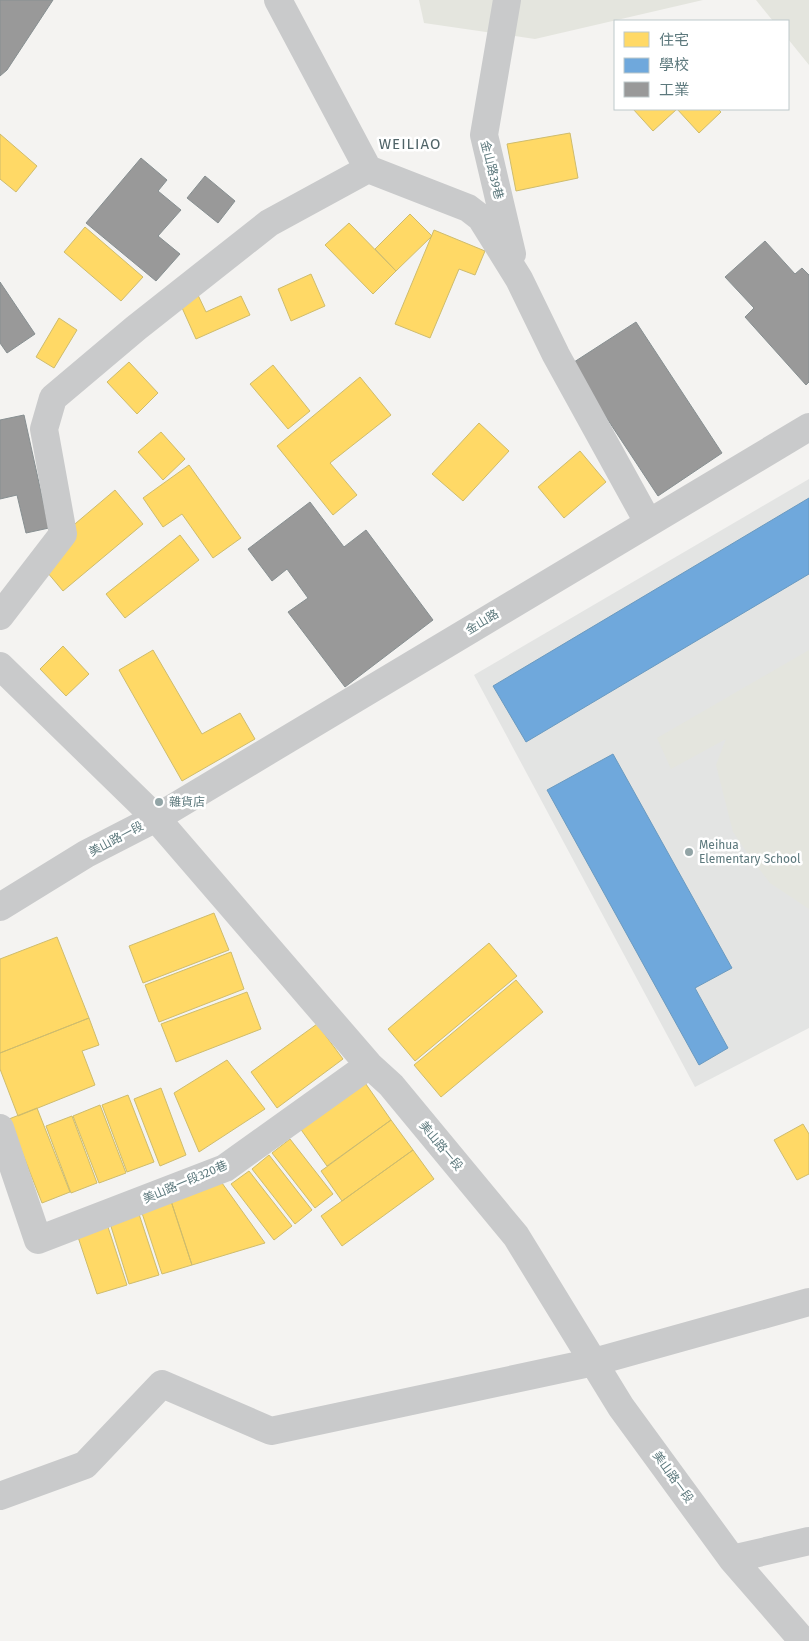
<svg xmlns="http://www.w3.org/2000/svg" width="809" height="1641" viewBox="0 0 809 1641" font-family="'Fira Sans','Noto Sans TC',sans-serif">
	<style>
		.built { fill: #e3e4e3 }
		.green { fill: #e4e5de }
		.homes { fill: #ffd966; stroke: #cebc6d }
		.schools { fill: #6fa8dc; stroke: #6a9ac0 }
		.industry { fill: #999; stroke: #878f91 }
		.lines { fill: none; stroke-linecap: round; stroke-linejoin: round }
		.minor { stroke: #c9cacb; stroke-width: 28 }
		.poi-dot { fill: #92a4a6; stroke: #fff; stroke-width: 2 }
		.labels { text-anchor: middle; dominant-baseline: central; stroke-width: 5; stroke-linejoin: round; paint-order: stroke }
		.street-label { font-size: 12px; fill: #5d797d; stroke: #fff }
		.poi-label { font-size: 12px; fill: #5d797d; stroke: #fff; text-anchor: start }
		.quarter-label { font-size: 15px; letter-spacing: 1px; fill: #506468; stroke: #fff }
	</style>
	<rect width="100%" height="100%" fill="#f4f3f1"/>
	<path class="built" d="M809,479v549l-114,59 -221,-412z"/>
	<path class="green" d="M419,0h284l-168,39 -111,-16z
		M756,0h53v65l-21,-26v-18h-15z
		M809,650v259l-39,-26 -20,-26 -17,-25 -17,-67 10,-26 -55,30 -14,-31z"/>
	<path class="homes" d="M633,109h44l-24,22z
		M677,109h41l3,3 -22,21z
		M570,133l8,45 -62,13 -9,-47z
		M0,134l37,32 -21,26 -16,-13z
		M410,214l22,22 -36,35 -21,-22z
		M349,223l47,48 -23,23 -48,-49z
		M85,227l58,50 -22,24 -57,-49z
		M434,230l51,21 -10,24 -16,-6 -29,69 -35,-14z
		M311,274l14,32 -34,15 -13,-32z
		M197,293l9,19 35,-16 9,19 -54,24 -17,-38z
		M59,318l18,12 -23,38 -18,-11z
		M129,362l29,31 -21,21 -30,-32z
		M273,365l37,46 -22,18 -38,-45z
		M360,377l31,38 -61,48 27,32 -24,20 -56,-69z
		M479,423l30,28 -46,50 -31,-27z
		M161,432l24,27 -22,21 -25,-28z
		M580,451l26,31 -42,36 -26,-31z
		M189,465l52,73 -28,20 -31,-44 -19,13 -20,-29z
		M115,490l28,34 -80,67 -21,-25 34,-29 -7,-8z
		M180,535l19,25 -74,58 -19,-24z
		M63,646l26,28 -23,22 -26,-27z
		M153,650l49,84 38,-21 15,26 -73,42 -63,-111z
		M214,913l15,37 -86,33 -14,-37z
		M57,937l32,81 -89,35v-94z
		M489,943l28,33 -102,85 -27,-32z
		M231,952l13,37 -85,33 -14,-37z
		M516,980l27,32 -102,85 -27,-32z
		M247,992l14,37 -85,33 -15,-38z
		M89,1018l10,27 -17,6 13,34 -77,31 -18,-47v-16z
		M317,1024l26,35 -66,49 -26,-36z
		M227,1060l38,49 -66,43 -25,-59z
		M361,1077l30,43 -64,46 -30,-42z
		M161,1088l25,67 -26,11 -26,-67z
		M128,1095l26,67 -27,10 -25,-67z
		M100,1105l26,68 -27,10 -26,-67z
		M37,1108l33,84 -28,11 -33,-84z
		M72,1116l25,67 -26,10 -25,-67z
		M391,1120l22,30 -71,51 -21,-30z
		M803,1124l6,10v40l-12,6 -23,-40z
		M290,1139l43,55 -18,14 -43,-55z
		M413,1150l21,29 -92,67 -21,-30z
		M269,1155l43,55 -17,14 -43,-55z
		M249,1171l43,55 -18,14 -43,-56z
		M222,1183l43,60 -73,22 -21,-64z
		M171,1201l21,64 -30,9 -21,-64z
		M138,1211l21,64 -30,9 -20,-64z
		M106,1221l21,64 -30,9 -21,-63z"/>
	<path class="schools" d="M809,498v76l-283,168 -33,-56z
		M613,754l119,214 -37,20 33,60 -29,17 -152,-275z"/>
	<path class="industry" d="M0,0h53l-46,70 -7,6z
		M141,158l26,22 -9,11 23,19 -23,26 22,18 -24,27 -70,-58z
		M205,176l30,25 -17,22 -31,-25z
		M765,241l30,33 7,-6 7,7v107l-3,3 -61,-68 9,-9 -29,-31z
		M0,282l35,52 -28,19 -7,-10z
		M636,322l86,131 -64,43 -87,-132z
		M24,415l25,113 -23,5 -9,-38 -17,4v-79z
		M310,502l34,45 22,-17 67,90 -88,67 -57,-75 20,-14 -21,-29 -15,12 -24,-32z"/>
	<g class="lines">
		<path class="minor" d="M278,0l90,169 100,39 13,10 38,61 37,76 92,167
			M507,0l-23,135 28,119
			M0,616l63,-82 -19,-105 9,-31 83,-70 133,-105 99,-54
			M0,666l156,152 213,247 22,20 125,151 105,171 111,152 71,82
			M0,907l86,-53 70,-36 653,-391
			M0,1128l38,112 187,-72 144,-103
			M0,1496l85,-31 77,-81 109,47 323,-69 215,-60
			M732,1559l77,-18"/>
	</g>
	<g class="poi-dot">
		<circle cx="159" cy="802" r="5"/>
		<circle cx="689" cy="852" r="5"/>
	</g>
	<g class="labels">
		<g class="street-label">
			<text transform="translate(492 170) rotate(76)">金山路39巷</text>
			<text transform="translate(482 622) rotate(-31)">金山路</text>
			<text transform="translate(116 839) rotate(-28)">美山路一段</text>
			<text transform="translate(441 1146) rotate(50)">美山路一段</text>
			<text transform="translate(185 1182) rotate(-23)">美山路一段320巷</text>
			<text transform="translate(673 1477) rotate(54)">美山路一段</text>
		</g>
		<g class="poi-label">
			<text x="169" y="802">雜貨店</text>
			<text x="699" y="845">Meihua<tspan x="699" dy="14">Elementary School</tspan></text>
		</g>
		<g class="quarter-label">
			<text x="410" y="144">WEILIAO</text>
		</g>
	</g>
	<rect x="614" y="20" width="175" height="90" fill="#ffffff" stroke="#bec9cb"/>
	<rect x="624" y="32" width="25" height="15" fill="#ffd966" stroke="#bec9cb"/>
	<text x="659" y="45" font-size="15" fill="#5d797d">住宅</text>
	<rect x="624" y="58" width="25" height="15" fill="#6fa8dc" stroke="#bec9cb"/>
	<text x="659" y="70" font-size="15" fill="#5d797d">學校</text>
	<rect x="624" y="82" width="25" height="15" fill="#999999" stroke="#bec9cb"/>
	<text x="659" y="95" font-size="15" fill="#5d797d">工業</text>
</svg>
